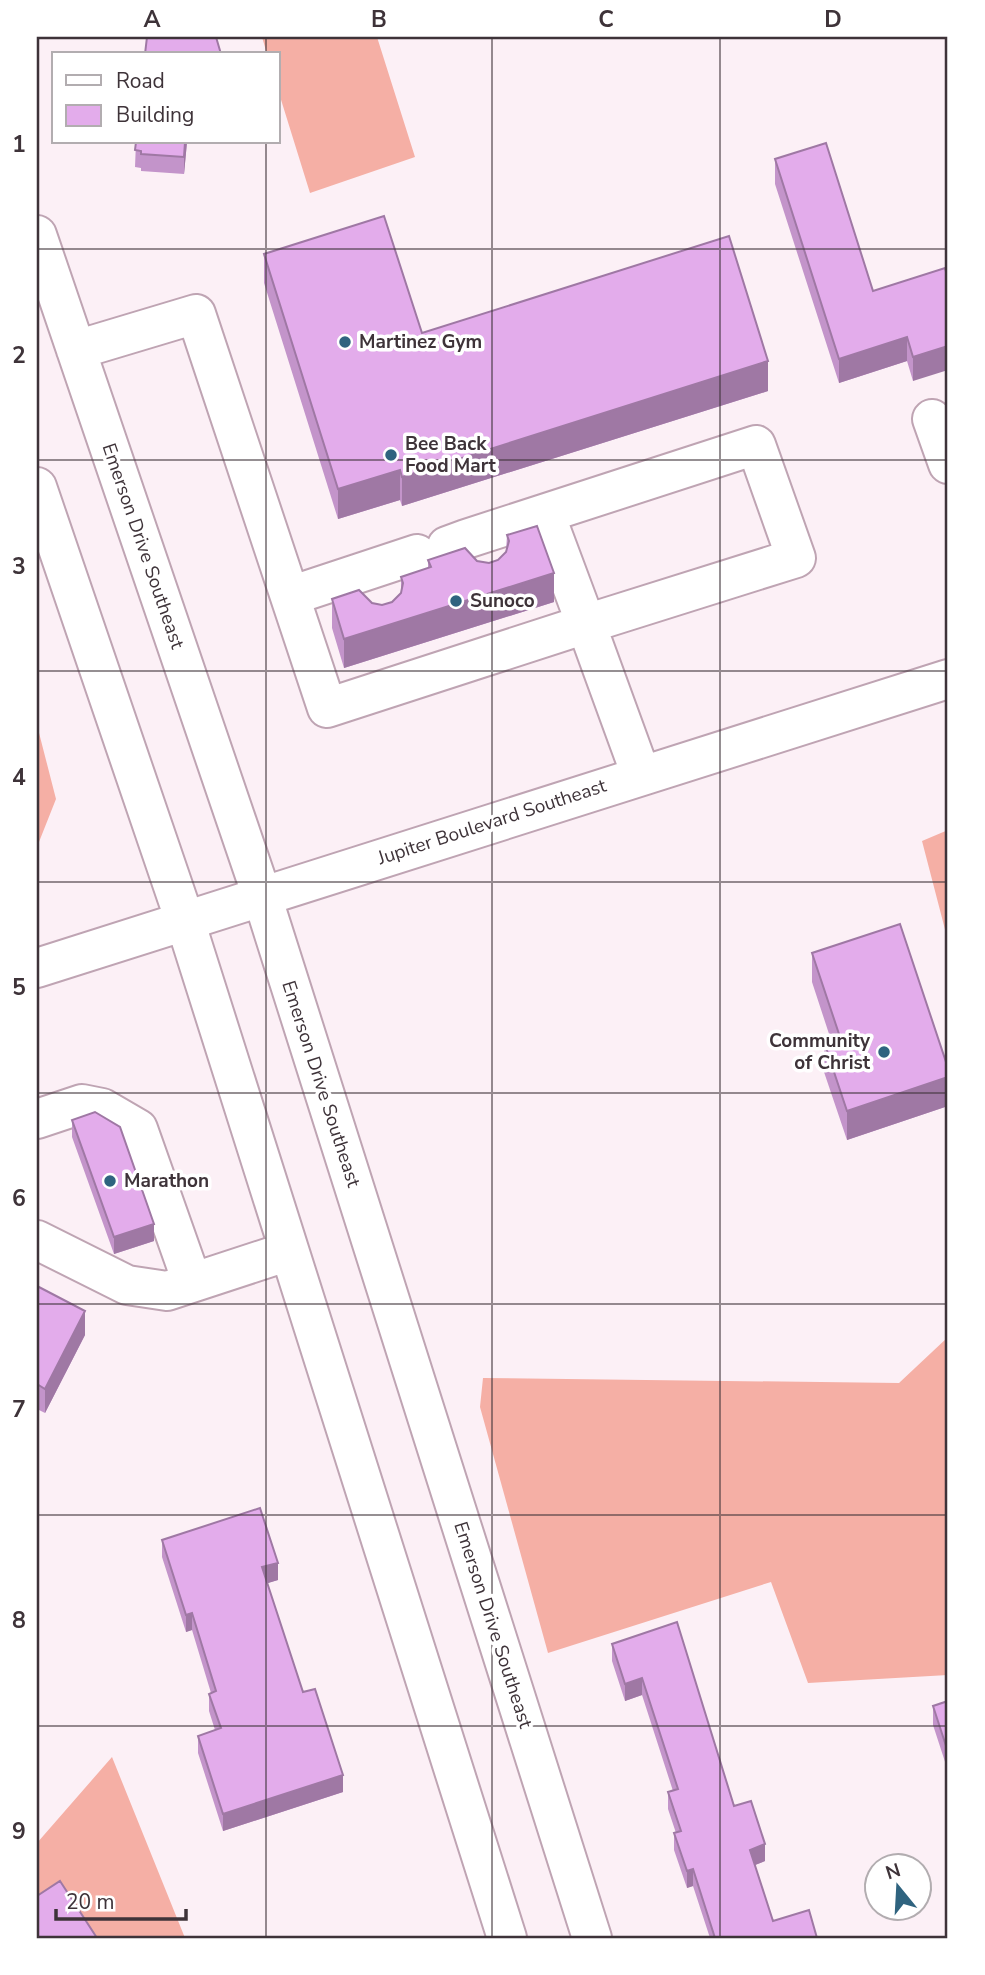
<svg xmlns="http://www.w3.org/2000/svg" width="985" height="1975" viewBox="0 0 985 1975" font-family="'Nunito Sans',sans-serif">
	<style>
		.forest { fill: #f5afa5 }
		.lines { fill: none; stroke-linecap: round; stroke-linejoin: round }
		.minor-casing { stroke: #bfa4b3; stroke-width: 42 }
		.minor { stroke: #fff; stroke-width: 38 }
		.wall { fill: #c394ca }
		.shaded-wall { fill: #9f78a4 }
		.building { fill: #e3aceb; stroke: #9f78a4; stroke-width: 2 }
		.grid { fill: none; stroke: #3e3339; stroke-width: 2; stroke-opacity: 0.55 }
		.poi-dot { fill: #2f637f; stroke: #fff; stroke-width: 2.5 }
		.labels { text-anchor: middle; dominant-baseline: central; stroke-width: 7; stroke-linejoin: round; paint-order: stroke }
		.poi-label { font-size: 19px; font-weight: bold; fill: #3e3339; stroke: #fff; text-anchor: start }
		.street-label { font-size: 19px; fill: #3e3339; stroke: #fff }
		.neatline { fill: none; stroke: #3e3339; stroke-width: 2.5 }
		.grid-label { font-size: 23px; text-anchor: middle; font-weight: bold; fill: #3e3339 }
	</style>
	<rect width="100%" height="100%" fill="#fcf0f6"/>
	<path class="forest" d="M262,37h115l38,120 -105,36 -32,-103v-36h-11z
		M37,725l19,74 -19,48z
		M948,830v111l-26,-100z
		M948,1337v338l-140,8 -37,-101 -223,71 -68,-246 3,-29 416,5z
		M112,1757l73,181h-148v-95z"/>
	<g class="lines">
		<g class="minor-casing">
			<path id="minor" d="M37,235l225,661 330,1042
				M76,350l120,-36 131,394 259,-84 55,151
				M932,419l16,45
				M37,487l148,434 322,1017
				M447,546l19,-7 290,-94 40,113 -210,66 -41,-110
				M290,596l127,-42
				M37,968l911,-289
				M37,1119l45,-15 20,4 36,21 54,153
				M37,1240l90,45 40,6 122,-40"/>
		</g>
		<use href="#minor" class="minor"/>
	</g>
	<path class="wall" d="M136,142h51l-3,32 -43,-3v-3l-6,-1z
		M775,159l98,132 72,-23 -32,113 -6,-20 -68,22 -64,-199z
		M264,254l158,79 346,58 -366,115 -2,-6 -62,19 -74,-236z
		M507,535l47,67 -210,66 -12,-40v-29l50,6 10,-3 9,-9v-16l27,-9v-8l49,1 12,2 9,-3 8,-8z
		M812,953l136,124v29l-101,34 -23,-68v-30l7,-2 -19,-58z
		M72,1120l82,121 -40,13 -42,-117z
		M37,1286l48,49 -40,78 -8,-4z
		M162,1540l116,40 -11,3 36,109 40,100 -120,39 -25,-78v-17l17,-6 -6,-19v-17l2,-1 -19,-63 -6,2 -24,-75z
		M677,1622l57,184 31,55 -10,4 18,56 44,17h-107l-17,-52 -6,2 -13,-38v-17h2l-8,-24v-17l5,-1 -31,-96 -17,6 -13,-40v-17z
		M948,1701v70l-15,-46v-19z"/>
	<path class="shaded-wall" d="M185,142h2l-3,32v-17z
		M907,337v24l-68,22v-24z
		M948,346v24l-35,11v-24z
		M768,361v30l-366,115v-29z
		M400,470v30l-62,19v-30z
		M554,573v29l-210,66v-29z
		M948,1077v29l-101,34v-29z
		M154,1224v17l-40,13v-17z
		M85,1311v24l-40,78v-24z
		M278,1563v17l-16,5v-18z
		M192,1613v17l-6,2v-17z
		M642,1678v17l-17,6v-17z
		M343,1775v17l-120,39v-17z
		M765,1844v17l-15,6v-17z
		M693,1869v17l-6,2v-17z"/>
	<path class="building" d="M147,37h69l5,17h-76z
		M136,142h49l-1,15 -43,-3v-3l-6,-1z
		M826,143l47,148 72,-23 3,11v67l-35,11 -6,-20 -68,22 -64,-200z
		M384,216l38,117 307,-97 39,125 -366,116 -2,-7 -62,19 -74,-235z
		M537,526l17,47 -210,66 -12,-40 27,-9 13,13 10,2 10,-3 9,-9 2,-10 -2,-6 30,-10 -3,-7 37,-12 12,13 12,2 9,-3 8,-8 3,-11 -2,-6z
		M900,924l48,144v9l-101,34 -23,-69 16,-5 -28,-84z
		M95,1112l25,15 34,97 -40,13 -42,-117z
		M37,1286l48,25 -40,78 -8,-5z
		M260,1508l18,55 -16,4 41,125 12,-3 28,86 -120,39 -25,-78 23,-8 -12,-34 7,-3 -24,-78 -6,2 -24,-75z
		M677,1622l57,184 17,-5 14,43 -15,6 23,71 36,-11 8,28h-102l-22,-69 -6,2 -13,-38 7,-2 -13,-39 10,-3 -36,-111 -17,6 -13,-40z
		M948,1701v51l-15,-46z
		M60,1881l37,57h-60v-42z"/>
	<path class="grid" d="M266,37v17M492,37v1901M720,37v1901M266,142v1796M37,249h911M37,460h911M37,671h911M37,882h911M37,1093h911M37,1304h911M37,1515h911M37,1726h911"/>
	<g class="poi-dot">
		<circle cx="345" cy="342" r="7"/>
		<circle cx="391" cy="455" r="7"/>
		<circle cx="456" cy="601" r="7"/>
		<circle cx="884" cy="1052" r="7"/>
		<circle cx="110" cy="1181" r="7"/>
	</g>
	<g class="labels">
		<g class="poi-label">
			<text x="359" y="342">Martinez Gym</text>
			<text x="405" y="444">Bee Back<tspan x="405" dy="22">Food Mart</tspan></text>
			<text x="470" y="601">Sunoco</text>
			<text x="870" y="1041" text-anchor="end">Community<tspan x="870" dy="22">of Christ</tspan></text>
			<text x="124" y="1181">Marathon</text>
		</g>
		<g class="street-label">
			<text transform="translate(143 546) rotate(71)">Emerson Drive Southeast</text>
			<text transform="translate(492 822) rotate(-18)">Jupiter Boulevard Southeast</text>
			<text transform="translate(321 1084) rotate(72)">Emerson Drive Southeast</text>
			<text transform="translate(493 1625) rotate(72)">Emerson Drive Southeast</text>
		</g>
	</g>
	<rect width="985" height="1975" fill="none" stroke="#ffffff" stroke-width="77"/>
	<rect x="52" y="52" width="228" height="91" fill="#ffffff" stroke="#b2adb0" stroke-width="2"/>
	<rect x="66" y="75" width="35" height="10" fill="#ffffff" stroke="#b2adb0" stroke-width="2"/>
	<text x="116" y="88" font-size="21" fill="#3e3339">Road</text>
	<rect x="66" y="105" width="35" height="21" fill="#e3aceb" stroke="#b2adb0" stroke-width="2"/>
	<text x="116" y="122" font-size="21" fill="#3e3339">Building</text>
	<g transform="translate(898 1887) rotate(342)"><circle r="33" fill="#ffffff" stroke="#b2adb0" stroke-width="2"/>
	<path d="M0-5L12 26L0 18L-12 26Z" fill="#2f637f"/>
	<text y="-10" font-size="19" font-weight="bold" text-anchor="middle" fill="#3e3339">N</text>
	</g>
	<path d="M56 1909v10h130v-10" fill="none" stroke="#3e3339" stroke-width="3.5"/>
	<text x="66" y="1909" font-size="21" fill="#3e3339" stroke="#ffffff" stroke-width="5" paint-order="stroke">20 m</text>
	<rect x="38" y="38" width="908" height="1899" class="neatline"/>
	<g class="grid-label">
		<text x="152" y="27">A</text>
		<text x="379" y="27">B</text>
		<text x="606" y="27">C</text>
		<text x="833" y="27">D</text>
		<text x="19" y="152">1</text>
		<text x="19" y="363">2</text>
		<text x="19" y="574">3</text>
		<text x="19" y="785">4</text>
		<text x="19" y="995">5</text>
		<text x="19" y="1206">6</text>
		<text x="19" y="1417">7</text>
		<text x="19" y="1628">8</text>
		<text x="19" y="1839">9</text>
	</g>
</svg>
